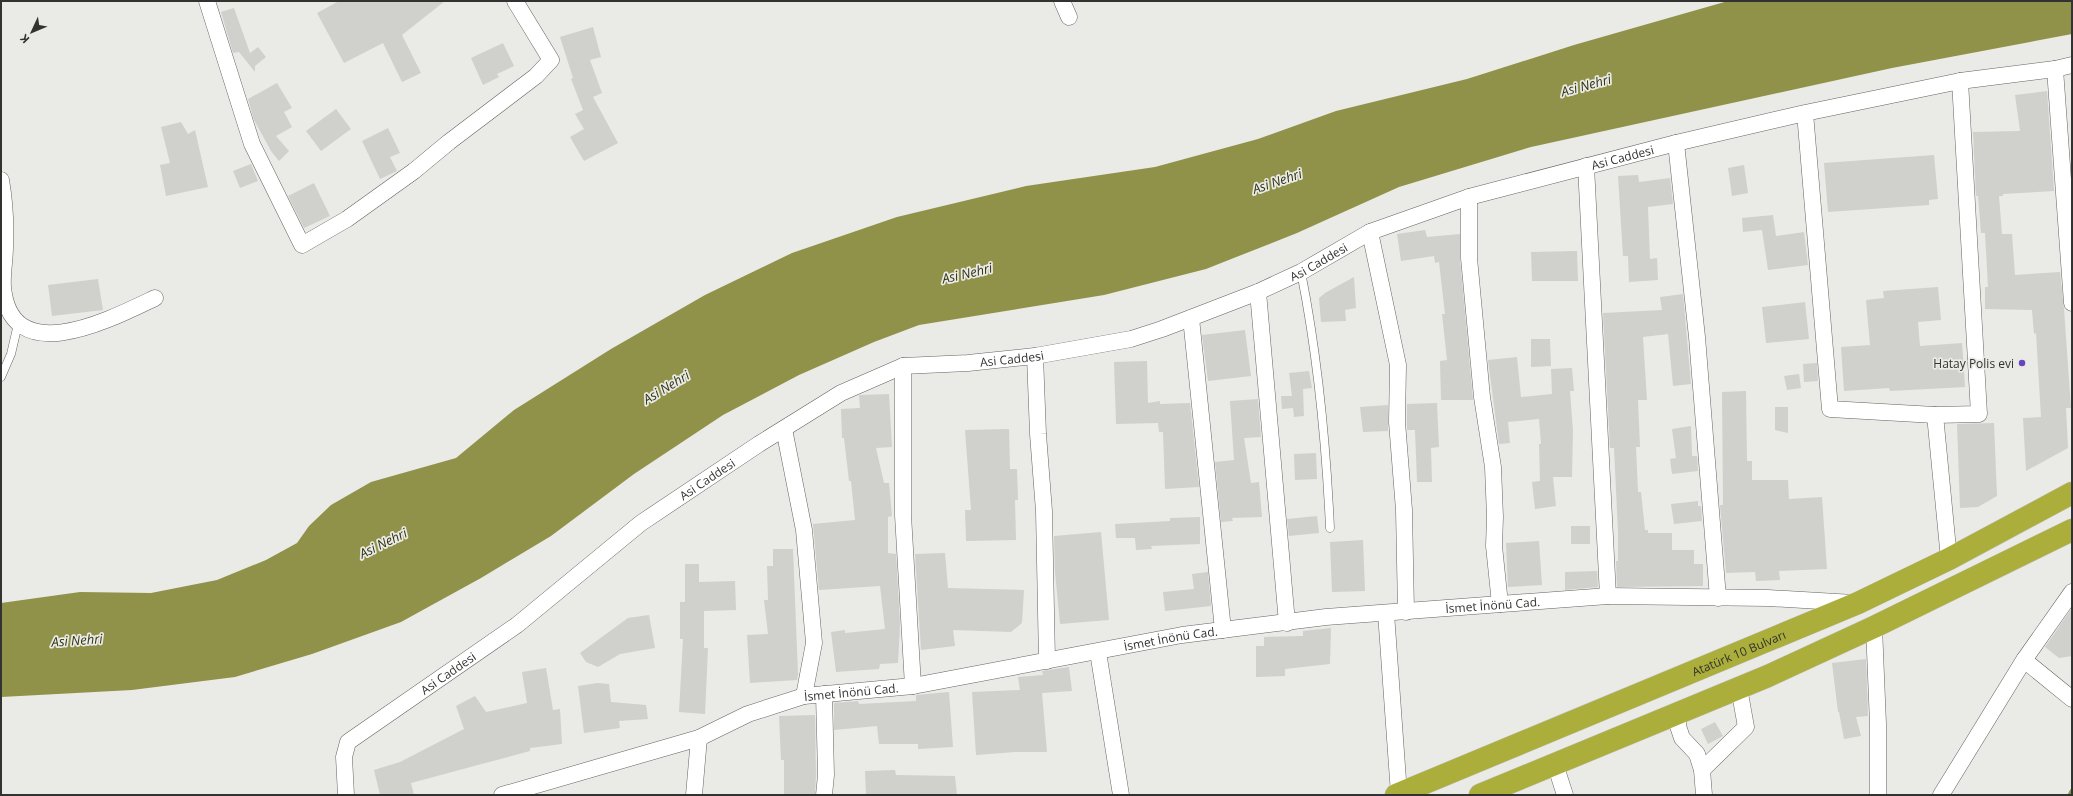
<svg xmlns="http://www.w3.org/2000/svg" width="2073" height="796" viewBox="0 0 2073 796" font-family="'Open Sans',sans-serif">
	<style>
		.water { fill: #8f9248 }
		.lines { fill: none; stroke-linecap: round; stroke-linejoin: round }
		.stream { stroke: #8f9248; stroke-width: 4.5 }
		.building { fill: #d0d0cc }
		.lane-casing { stroke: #646461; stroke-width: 9 }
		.street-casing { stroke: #646461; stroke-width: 17 }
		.highway-casing { stroke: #c6c6c5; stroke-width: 23 }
		.lane { stroke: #fff; stroke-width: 8 }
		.street { stroke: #fff; stroke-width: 16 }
		.highway { stroke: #abae3a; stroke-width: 22 }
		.poi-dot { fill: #6645bd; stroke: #eaeae6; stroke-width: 1.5 }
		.labels { text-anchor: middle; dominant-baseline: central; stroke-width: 3.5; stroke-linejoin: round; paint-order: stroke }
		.street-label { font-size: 12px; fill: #323331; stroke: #eaeae6 }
		.poi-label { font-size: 12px; fill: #323331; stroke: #eaeae6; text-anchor: end }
		.water-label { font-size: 13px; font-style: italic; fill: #323312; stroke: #eaeae6 }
	</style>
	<rect width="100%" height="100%" fill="#eaeae6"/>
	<path class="water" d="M1728,1h344v33l-180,34 -361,79 -132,40 -102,46 -91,36 -102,26 -185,30 -45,17 -75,33 -76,40 -89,59 -83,62 -70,42 -80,44 -89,32 -77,23 -103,13 -131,7v-94l79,-11 71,1 66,-13 49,-20 31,-17 12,-17 22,-21 40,-23 85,-24 58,-48 97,-61 94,-54 87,-42 105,-36 129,-31 129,-19 103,-28 78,-28 131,-32 107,-34z"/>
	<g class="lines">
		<path class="stream" d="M2070,795l2,-4"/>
	</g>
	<path class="building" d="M339,1h106l-43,34 19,38 -19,9 -19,-39 -39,20 -27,-50z
		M234,8l16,45 8,-6 8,10 -11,9v6l-16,-20 -6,1 -12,-41z
		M593,27l8,30 -11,3 12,33 -9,4 25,46 -34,18 -14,-24 14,-8 -9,-15 8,-4 -12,-31 2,-1 -13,-41z
		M503,43l11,23 -17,8 2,3 -16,8 -12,-27z
		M277,83l15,25 -8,4 8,15 -16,9 13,15 -10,10 -8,-10 -17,-31 -6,-21z
		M2047,91l7,100 -51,3v2h-4l3,38h10l3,41 45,-3 4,37 7,99h-5l2,40 -42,23 -3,-53 18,-1 -5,-84 -2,1 -2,-24 -47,-1v-22h3l-3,-54h-4l-3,-37h-2l-3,-64 47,-1 -5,-36z
		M336,109l15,20 -30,22 -15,-20z
		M181,122l7,12 7,-4 13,57 -42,9 -6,-31 10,-2 -9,-36z
		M388,128l12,25 -10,4 7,14 -17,8 -18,-38z
		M1934,155l4,44 -9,1v5l-101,7 -4,-49z
		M251,164l7,17 -18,7 -7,-17z
		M1744,165l4,28 -16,3 -4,-28z
		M1638,175l1,7 31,-4 3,26 -25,3 2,52 7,-1 1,22 -29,2 -1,-26h-5l-5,-80z
		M314,183l16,33 -26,12 -16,-32z
		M1773,215l3,21 28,-4 4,33 -40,5 -6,-40 -19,2 -1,-14z
		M1425,230l2,7 33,-3v25l13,141h-32l-1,-39 7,-1 -5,-46h3l-6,-52 -4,1 -1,-7 -33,5 -4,-27z
		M1577,251l1,30h-46l-1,-29z
		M1354,277l2,31 -11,2 1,11 -25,1 -2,-24 6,-5z
		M98,279l5,31 -51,6 -4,-31z
		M1938,287l3,33 -23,2 2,24 42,-3 3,44 -75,4 -1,-3 -45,3 -3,-44 29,-2 -4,-45 18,-2 -1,-7z
		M1683,294l8,90 -18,2 -5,-52 -25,3 4,63h-9l2,47h-4l2,45h3l4,38h3v3h24v17h22v14h9v22l-86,1 -1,-26h2v-29l-4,-84h-4l-7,-135 59,-3 -2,-13z
		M1805,302l4,37 -43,4 -4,-36z
		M1245,330l6,46 -43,5 -6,-46z
		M1531,339h19l1,27 -20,1z
		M1517,357l4,40 31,-3 -1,-25 21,-1 2,23h-4l3,40 -1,46h-19l3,29 -21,3 -3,-27 8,-1 -1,-37h2l-2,-25 -31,3 2,21 -11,1 -11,-84z
		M1147,361l1,42 12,-2v3l30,-1 9,84 -34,2 -2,-57h-4l-1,-9 -42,1 -2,-62z
		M1817,363l1,18 -14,1 -1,-18z
		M1309,371l3,17 -9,1 1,27 -10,1 -1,-9 -11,1 -1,-13h11l-3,-23z
		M1799,374l2,14 -14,2 -3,-14z
		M1746,391l1,70h5v19h36l1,19 33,-2 5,72 -48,2 1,9 -24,1 -1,-9 -29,1 -6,-68h3l-1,-113z
		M889,394l3,53 -16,1 8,35h5l3,33 -4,1v36l8,1 4,70 -2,39 -18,1 -1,5 -43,3 -5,-40 14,-2v3l40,-4 -5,-43 -61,4 -6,-66 42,-4 -4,-39h-2l-5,-43h-2l-1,-29 19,-1 -1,-13h2z
		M1258,399l3,38 -17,1 7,45 8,-1 3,35 -30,1 1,3 -12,1 -6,-60 19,-2 -4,-59z
		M1437,403l2,44 -8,1 1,34h-15l-2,-52h-8v-26z
		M1388,405v26l-25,1 -3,-25z
		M1775,407h13v26l-13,-3z
		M1994,423l3,73 -19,11 -18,1 -3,-84z
		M1691,426l1,30h5l1,15 -26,3 -2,-15 6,-1 -4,-29z
		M1009,429l1,40h7l1,31h-3l1,40 -50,1 -1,-31h6l-6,-80z
		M1316,453l1,26 -22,1 -1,-26z
		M1698,501v5h3l1,15 -28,3 -3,-20z
		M1317,516l2,17 -30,3 -2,-17z
		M1200,517v27l-49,2 1,3 -16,1 -1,-12h-19l-1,-14 55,-3v-3z
		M1571,526h19v18h-19z
		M1101,532l8,88 -49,4 -5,-52 -1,-36z
		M1363,540l2,51 -33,1 -2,-50z
		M1539,541l3,44 -34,2 -2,-44z
		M773,549h20l5,126 -1,5 -47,3 -3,-48 21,-1 -4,-34h4l-1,-34h6z
		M945,553l3,35 76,2 -2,33 -11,9 -58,-2 2,16 -34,4 -6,-96z
		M685,564h14v18l36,-1 1,29 -32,1v37h4l-3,66 -26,-2 4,-73h-3v-37h5z
		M1597,571l1,16 -33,3v-18z
		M1208,572l3,34 -46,5 -2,-19 31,-3 -2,-15z
		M2072,608v48l-13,2 -14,-11z
		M649,615l6,33 -35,6 -22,13 -12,-5 -6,-9 48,-35z
		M1331,628l-1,36 -45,5v7l-29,1v-31h8v-9l39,-1v-5z
		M1866,659l2,57 -12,1 5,19 -17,3 -5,-27h-1l-6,-49z
		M1069,667l3,24 -30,2 5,59h-32l-39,3 -4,-63 48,-2 -2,-13 25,-2 -1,-4z
		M546,668l7,42 7,-1 2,35 -32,4v3l-119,32 3,12h-34l-6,-25 26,-8 64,-33 -8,-23 19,-10 11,16 41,-9 -5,-31z
		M597,683l12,1 2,18 35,3 2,14 -29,2 1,7 -36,5 -6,-47z
		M949,692l4,55 -35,2v-5h-39l-2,-18 -43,4v-27l24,-2 1,3 57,-3v-6z
		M815,715l1,60 -1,20h-31v-35h-3l-2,-44z
		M1715,722l8,14 -15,8 -7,-15z
		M895,770l1,5 59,1 2,19h-91l-1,-24z"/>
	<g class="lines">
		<g class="lane-casing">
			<path id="lane" d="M1301,272c17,85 25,170 29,256
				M1,377l10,-23 7,-30"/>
		</g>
		<g class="street-casing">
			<g id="street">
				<path d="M207,1l45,143 50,101 45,-26 67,-48 35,-29 87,-66 15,-16 -36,-59"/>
				<path d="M1062,1l7,16"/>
				<path d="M2055,69l17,234"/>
				<path d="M1960,81l95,-12 17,-4"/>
				<path d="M1676,143l21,194 21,261"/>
				<path d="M1586,166l22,430"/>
				<path d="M1,180c4,23 5,45 4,67 0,13 -3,27 -2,40 8,84 108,32 152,11"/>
				<path d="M1469,197v61l13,139 11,70 2,50 -1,29 6,58"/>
				<path d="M1370,232l28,133 -1,57 7,88 2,102"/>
				<path d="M1258,292l29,331"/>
				<path d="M1191,318l32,312"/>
				<path d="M1035,356l3,78 6,77 3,150"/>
				<path d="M903,366v149l10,171"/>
				<path d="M1935,415l14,144"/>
				<path d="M784,429l20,101 10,113 -10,53"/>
				<path d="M1386,613l13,181"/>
				<path d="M1874,627l4,97v71"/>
				<path d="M1098,652l23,143"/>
				<path d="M2024,660l48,39"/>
				<path d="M1679,712l-1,14 4,12 15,16 5,16 2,25"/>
				<path d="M1555,764l10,31"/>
				<path d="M1702,770l44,-43 -7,-39"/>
				<path id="s1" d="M346,795l-2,-38 4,-15 169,-117 124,-102 118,-79 82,-51 62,-27 65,-3 67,-7 96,-17 31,-10 96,-37 43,-20 69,-40 99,-35 207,-54 129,-30 155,-32 19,333 -44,1 -105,-6 -25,-296"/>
				<path id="s2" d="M502,795l197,-57 49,-24 56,-18 109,-10 269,-51 144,-18 282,-21 160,2 86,5"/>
				<path d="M694,795l5,-57"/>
				<path d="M824,795l2,-20 -2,-81"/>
				<path d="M1941,795l83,-135 48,-68"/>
			</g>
		</g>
		<g class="highway-casing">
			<g id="highway">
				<path id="s3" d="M1396,795l462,-192 91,-44 123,-66"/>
				<path d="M1480,795l288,-119 106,-49 198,-97"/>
			</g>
		</g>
		<use href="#lane" class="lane"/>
		<use href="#street" class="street"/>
		<use href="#highway" class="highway"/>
	</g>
	<circle class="poi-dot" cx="2022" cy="363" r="4"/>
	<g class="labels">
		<g class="street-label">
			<text stroke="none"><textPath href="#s1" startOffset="1482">Asi Caddesi</textPath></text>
			<text stroke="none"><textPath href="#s1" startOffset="1159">Asi Caddesi</textPath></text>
			<text stroke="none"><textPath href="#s1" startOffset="835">Asi Caddesi</textPath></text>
			<text stroke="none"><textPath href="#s1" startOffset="499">Asi Caddesi</textPath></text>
			<text stroke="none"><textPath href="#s2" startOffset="1014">İsmet İnönü Cad.</textPath></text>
			<text stroke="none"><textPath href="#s2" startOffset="690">İsmet İnönü Cad.</textPath></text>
			<text stroke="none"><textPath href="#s3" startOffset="371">Atatürk 10 Bulvarı</textPath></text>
			<text stroke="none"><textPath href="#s1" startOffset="175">Asi Caddesi</textPath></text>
			<text stroke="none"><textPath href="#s2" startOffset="366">İsmet İnönü Cad.</textPath></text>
		</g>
		<g class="poi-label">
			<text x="2014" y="363">Hatay Polis evi</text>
		</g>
		<g class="water-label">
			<text transform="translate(1586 85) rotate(-15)">Asi Nehri</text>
			<text transform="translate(1277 181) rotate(-19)">Asi Nehri</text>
			<text transform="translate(967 273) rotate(-13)">Asi Nehri</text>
			<text transform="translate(666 387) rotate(-31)">Asi Nehri</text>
			<text transform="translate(383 543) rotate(-26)">Asi Nehri</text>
			<text transform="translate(77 640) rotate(-4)">Asi Nehri</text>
		</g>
	</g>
	<rect width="2073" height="796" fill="none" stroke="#323331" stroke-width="4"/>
	<g transform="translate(32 32) rotate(226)" stroke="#eaeae6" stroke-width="3" paint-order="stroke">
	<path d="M0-3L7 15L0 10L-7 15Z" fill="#323331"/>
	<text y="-6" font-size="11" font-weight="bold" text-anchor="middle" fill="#323331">K</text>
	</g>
</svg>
